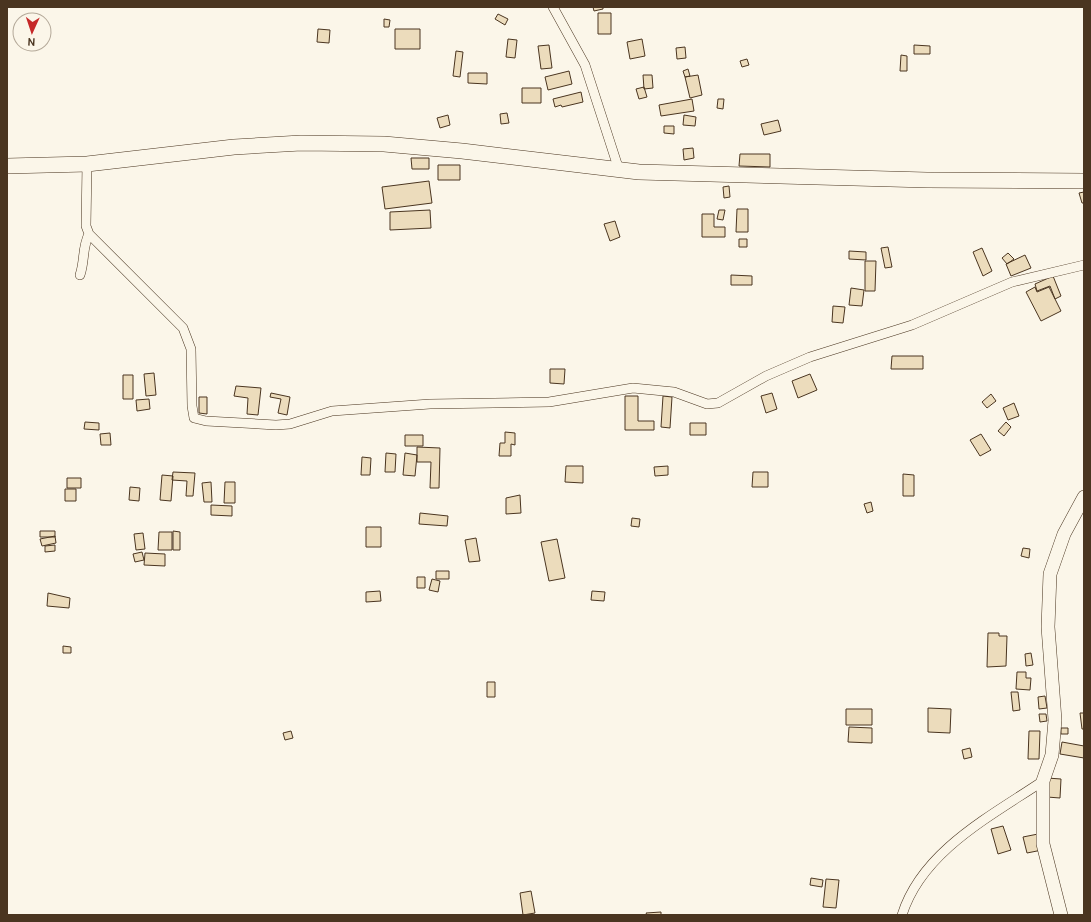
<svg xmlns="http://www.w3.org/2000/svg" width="1091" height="922" viewBox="0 0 1091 922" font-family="Cabin,sans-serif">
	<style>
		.building { fill: #ecdcbc; stroke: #4a3520 }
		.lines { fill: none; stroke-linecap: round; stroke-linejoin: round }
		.minor-casing { stroke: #4a3520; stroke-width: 10 }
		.secondary-casing { stroke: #4a3520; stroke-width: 14 }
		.primary-casing { stroke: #4a3520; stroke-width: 16 }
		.minor { stroke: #fbf6e9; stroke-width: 9 }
		.secondary { stroke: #fbf6e9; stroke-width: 13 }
		.primary { stroke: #fbf6e9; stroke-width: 15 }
	</style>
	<rect width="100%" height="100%" fill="#fbf6e9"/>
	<path class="building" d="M593,7h10v2l-9,2z
		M598,13h13v21h-13z
		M498,14l10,5 -3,6 -10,-6z
		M384,19l6,1 -1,7h-5z
		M318,29l12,1 -1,13 -12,-1z
		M395,29h25v20h-25z
		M508,39l9,1 -2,18 -9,-1z
		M642,39l3,17 -15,3 -3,-17z
		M549,45l3,23 -11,1 -3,-23z
		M914,45l16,1v8h-16z
		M685,47l1,11 -9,1 -1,-11z
		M456,51l7,1 -3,25 -7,-1z
		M901,55l6,1v15h-7z
		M747,59l2,6 -7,2 -2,-6z
		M688,69l2,7 -5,1 -2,-6z
		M569,71l3,13 -24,6 -3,-13z
		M468,73h19v11l-19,-1z
		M643,75h9l1,13 -9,1z
		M698,75l4,20 -12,3 -5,-21z
		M644,87l3,10 -8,2 -3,-10z
		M522,88h19v15h-19z
		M581,92l2,10 -21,5 -1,-2 -6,2 -2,-8z
		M692,99l2,12 -33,5 -2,-11z
		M718,99h6l-1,10 -6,-1z
		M507,113l2,10 -8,1 -1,-10z
		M448,115l2,10 -10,3 -3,-10z
		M684,115l12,2 -1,9 -12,-1z
		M778,120l3,11 -17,4 -3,-11z
		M664,126h10v8l-10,-1z
		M693,148l1,10 -10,2 -1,-11z
		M740,154h30v13l-31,-1z
		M411,158h18v11h-17z
		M438,165h22v15h-22z
		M429,181l3,22 -47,6 -3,-22z
		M729,186l1,11 -6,1 -1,-11z
		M1084,192v11h-2l-3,-10z
		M737,209h11v23h-12z
		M430,210l1,18 -41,2v-18z
		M719,210h6l-2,10 -6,-1z
		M702,214h12v13h11v10h-23z
		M615,221l5,16 -10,4 -6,-17z
		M739,239h8v8h-8z
		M888,247l4,20 -7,1 -4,-20z
		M982,248l10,23 -9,5 -10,-24z
		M849,251l17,1v8l-17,-1z
		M1008,253l6,6 -7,5 -5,-6z
		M1025,255l6,13 -20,8 -5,-12z
		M865,261h11l-1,30h-10z
		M731,275l21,1v9h-21z
		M1053,276l8,20 -6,3 -5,-13 -13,5 -2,-7z
		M1035,287l2,5 12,-5 12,24 -20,10 -15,-29z
		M851,288l13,2 -2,16 -13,-1z
		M833,306l12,1 -2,16 -11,-1z
		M892,356h31v13h-32z
		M550,369h15l-1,15 -14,-1z
		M154,373l2,22 -10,1 -2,-22z
		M810,374l7,16 -19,8 -6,-17z
		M123,375h10v24h-10z
		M236,386l25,2 -3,27 -11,-1 1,-16 -14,-2z
		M271,393l19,4 -3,18 -9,-2 3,-14 -11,-2z
		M772,393l5,16 -11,4 -5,-17z
		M991,394l5,7 -9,7 -5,-6z
		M625,396h13v25h16v9h-29z
		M663,396l9,1 -2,31 -9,-1z
		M199,397h8v17l-8,-1z
		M149,399l1,10 -13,2 -1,-11z
		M1014,403l5,13 -11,4 -5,-12z
		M85,422l14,1v7l-15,-1z
		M1006,422l5,5 -7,9 -6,-5z
		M690,423h16v12h-16z
		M505,432l10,1v12l-4,-1v12h-12l1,-13h5z
		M110,433l1,12h-10l-1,-11z
		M981,434l10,16 -11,6 -10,-16z
		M405,435h18v11h-18z
		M417,447l23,1 -1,40h-9l1,-26h-14z
		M386,453l10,1 -1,18h-10z
		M405,453l12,2 -2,21 -12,-1z
		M362,457l9,1 -1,17h-9z
		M566,466h17v17l-18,-1z
		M668,466v9l-13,1 -1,-9z
		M173,472l22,1 -2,23h-7l1,-15 -15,-1z
		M753,472h15v15h-16z
		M903,474l11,1v21h-11z
		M162,475l11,1 -2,25 -11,-1z
		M67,478h14v10h-14z
		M211,482l1,20h-8l-2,-19z
		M225,482h10v21h-11z
		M130,487l10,1 -1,13 -10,-1z
		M65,489h11v12h-11z
		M520,495l1,18 -15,1v-16z
		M871,502l2,9 -6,2 -3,-9z
		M211,505l21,1v10l-21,-1z
		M420,513l28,3 -1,10 -28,-2z
		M632,518l8,1 -1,8 -8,-1z
		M366,527h15v20h-15z
		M40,531h15v6h-15z
		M173,531l7,1v18h-7z
		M159,532h13v18h-14z
		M143,533l2,16 -9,1 -2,-16z
		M55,536l1,7 -14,3 -2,-7z
		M476,538l4,23 -11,1 -4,-22z
		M557,539l8,39 -16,3 -8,-39z
		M55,545v6l-10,1v-6z
		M1023,548l7,1 -1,9 -8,-2z
		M142,552l2,8 -9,2 -2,-8z
		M145,553l20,1v12l-21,-1z
		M436,571h13v8h-13z
		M417,577h8v11h-8z
		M432,579l8,2 -2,11 -9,-2z
		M380,591l1,10 -15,1v-10z
		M592,591l13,1 -1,9 -13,-1z
		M48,593l22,5 -1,10 -22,-2z
		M988,633h11v3h8l-1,30 -19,1z
		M63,646l8,1v6h-8z
		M1031,653l2,12 -7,1 -1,-12z
		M1017,672h9v6h5l-1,12 -14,-1z
		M487,682h8v15h-8z
		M1011,692h7l2,18 -7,1z
		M1045,696l2,12 -8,1 -1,-12z
		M928,708l23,1 -1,24 -22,-1z
		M846,709h26v16h-26z
		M1080,713h4v16h-2z
		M1039,714h7l1,7 -7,1z
		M849,727l23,1v15l-24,-1z
		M1061,728h7v6h-7z
		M291,731l2,7 -8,2 -2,-7z
		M1029,731h11l-1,28h-11z
		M1062,742l22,4v12l-24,-4z
		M970,748l2,9 -8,2 -2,-9z
		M1047,778l14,1 -1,19 -13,-1z
		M1003,826l8,24 -13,4 -7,-25z
		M1038,834l4,16 -15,3 -4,-16z
		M811,878l12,2 -1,7 -12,-2z
		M826,879l13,1 -3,28 -13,-1z
		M531,891l4,22 -12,2 -3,-22z
		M661,912v3h-14l-1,-2z"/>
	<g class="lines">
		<g class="minor-casing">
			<path id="minor" d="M553,7l32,58 34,105
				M87,164l-1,62 3,8 94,94 8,21 1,57 2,12 12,3 70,4 14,-1 42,-13 98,-7 119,-2 84,-14 41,4 33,12 11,-1 48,-27 44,-19 102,-32 100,-43 72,-17
				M80,275c5,-14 2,-28 9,-41
				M902,915c20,-64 89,-99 141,-134"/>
		</g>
		<g class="secondary-casing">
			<path id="secondary" d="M1061,915l-18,-71v-63l9,-26 3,-35 -7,-93 2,-53 14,-40 20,-37"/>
		</g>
		<g class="primary-casing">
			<path id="primary" d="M7,166l80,-2 147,-17 67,-4 83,1 78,7 177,21 288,8 157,1"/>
		</g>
		<use href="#minor" class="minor"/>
		<use href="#secondary" class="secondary"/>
		<use href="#primary" class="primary"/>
	</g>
	<rect width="1091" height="922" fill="none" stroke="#4a3520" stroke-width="16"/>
	<g transform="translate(32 32) rotate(183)"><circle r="19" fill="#fbf6e9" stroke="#b4a999"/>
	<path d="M0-3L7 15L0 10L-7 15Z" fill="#c62828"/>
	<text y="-6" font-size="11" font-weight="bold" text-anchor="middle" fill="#4a3520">N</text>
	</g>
</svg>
